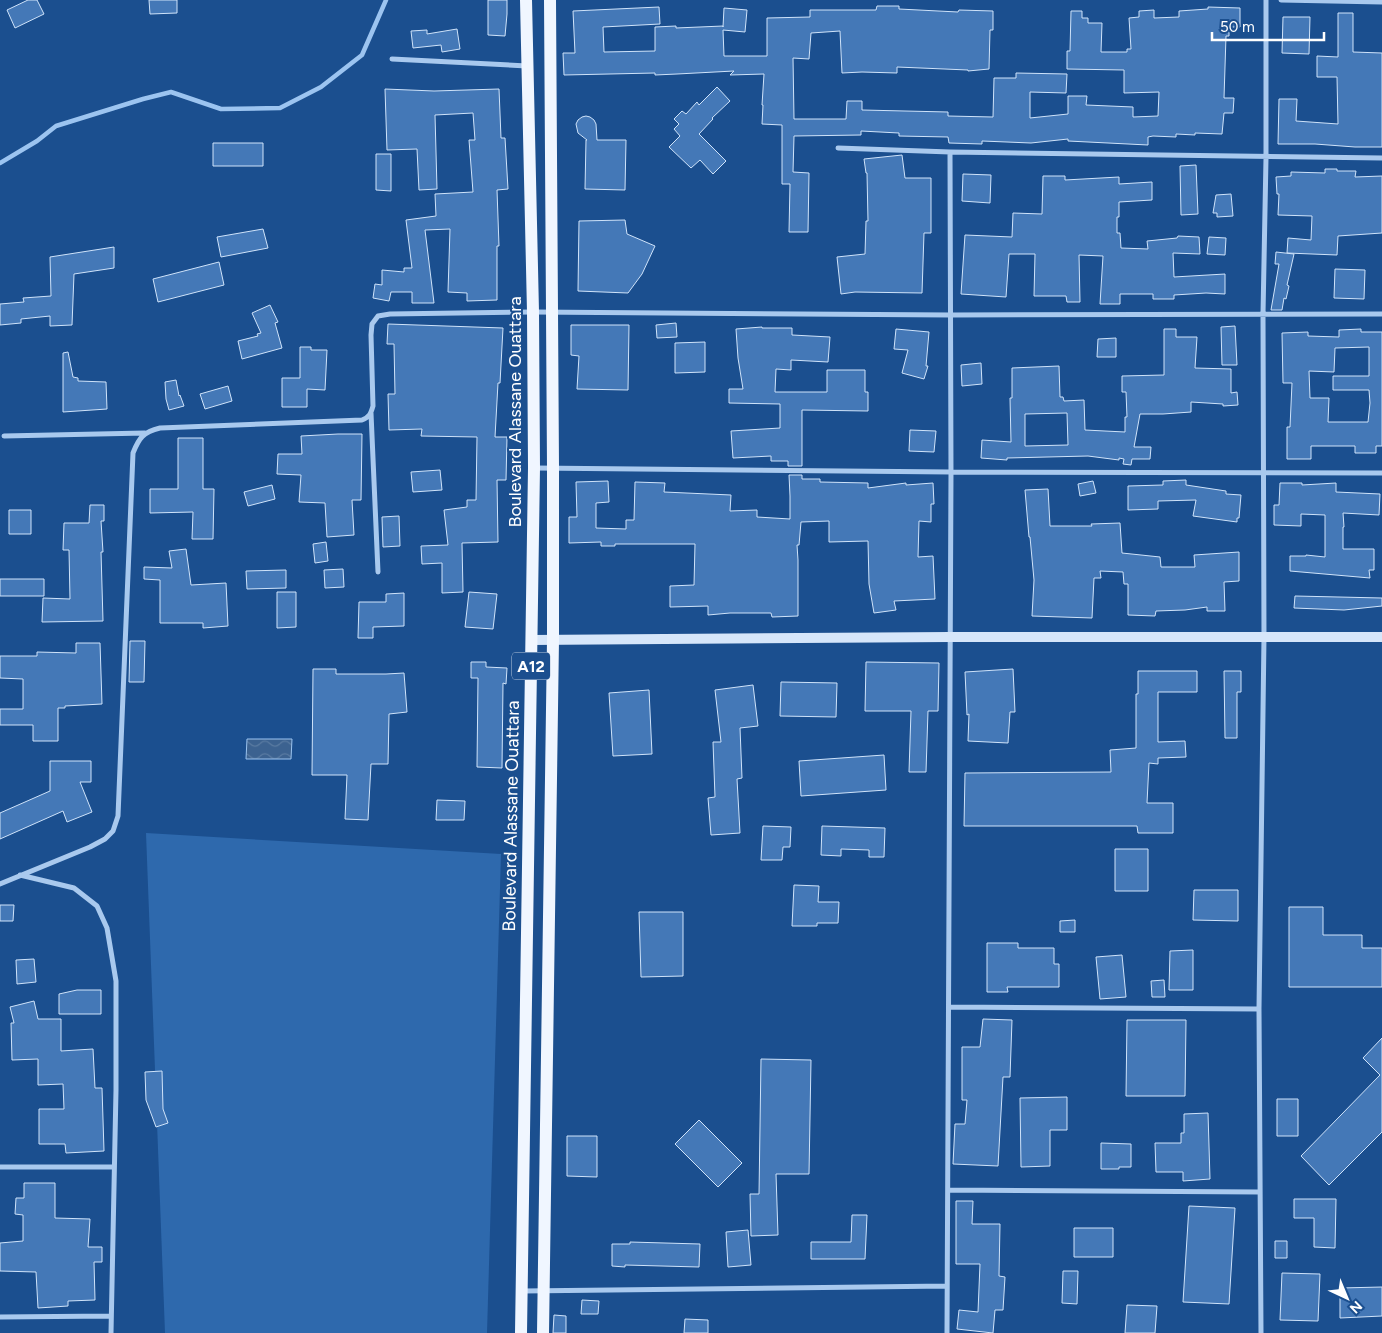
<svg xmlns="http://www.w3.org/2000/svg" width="1382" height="1333" viewBox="0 0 1382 1333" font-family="Figtree,sans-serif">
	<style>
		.green { fill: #2e69ad }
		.water { fill: url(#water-waves); stroke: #9cc4f0 }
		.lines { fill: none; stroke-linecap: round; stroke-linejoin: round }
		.stream { stroke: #9cc4f0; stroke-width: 4.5 }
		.building { fill: #4478b7; stroke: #cfe3fa; fill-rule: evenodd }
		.street { stroke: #a9c9ee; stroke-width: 5 }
		.secondary { stroke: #d6e6fa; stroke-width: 10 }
		.primary { stroke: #f0f6ff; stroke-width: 12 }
		.labels { text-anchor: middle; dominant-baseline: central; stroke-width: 4; stroke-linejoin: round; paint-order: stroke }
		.shield { fill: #1b4f8f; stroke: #bbcadd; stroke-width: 1 }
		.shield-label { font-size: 16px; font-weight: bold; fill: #fff }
		.street-label { font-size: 18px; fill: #fff; stroke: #1b4f8f }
	</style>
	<defs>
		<pattern id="water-waves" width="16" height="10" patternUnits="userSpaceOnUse" patternTransform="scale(1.25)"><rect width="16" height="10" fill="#3c6290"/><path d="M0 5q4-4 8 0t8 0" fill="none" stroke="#597aa1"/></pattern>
	</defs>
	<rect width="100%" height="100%" fill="#1b4f8f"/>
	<path class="green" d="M146,833l355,21 -14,479h-322z"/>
	<path class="water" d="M247,739h45l-1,20h-45z"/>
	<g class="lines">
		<path class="stream" d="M0,163l37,-22 19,-15 87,-27 28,-7 50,17 59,-1 41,-21 41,-32 24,-55"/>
	</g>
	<path class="building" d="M28,0h9l7,14 -29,14 -8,-18z
		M149,0h28v13l-27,1z
		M488,0h19v14l-2,22 -17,-1z
		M877,6h22v3l59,3 1,-2 34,1v19h-3l-1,39 -21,2v-1l-71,-3v6l-35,-1 -20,1 -2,-42 -29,2 -2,26 -16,-1 1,61h52l1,-18h15v9l86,2v4l45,1 1,-39h22v-5l51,1 -1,19 -36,-1v26l38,-4v-18h19l-1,9 47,2v10l25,-1 1,-24 -35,1v-23l-57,-1v-18h3l1,-40h11v7h6v5h14l-1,29h26v-3h4l-2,-31 10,-1v-6l15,-1v8l25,-1v-6l29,-2v-2l32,1v19h-11v9h-3l-2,62h10l-1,15h-9l-2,21 -27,-1v2l-19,-1v3l-23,-1 -5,1v8l-80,-4v-2l-37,4 -49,-2v3l-33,-1 -1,-6 -49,-1v-3l-38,-2v4l-67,1 -1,36 16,1 -1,59h-19l1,-48h-8v-59l-20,-1 1,-19h-1l2,-31 -34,1 4,-4 -57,3 -22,1v-2l-91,2 -1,-22h12l-2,-42 86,-4 1,17 -57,3 1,25 51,-1v-24l21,-1v2l47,-2v1l1,-19 23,2 -2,22 -22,-2 1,26h43v-38l43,-1v-7h66z
		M1338,13h15v39l29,1v94h-27l-40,-3h-37l1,-45h18l-1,22 42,3 -1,-47h-20v-21l21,1z
		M1283,17h27l-1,37 -27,-1z
		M457,29l3,20 -18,3 -1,-7 -28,3 -2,-17 16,-1v4z
		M717,87l13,14 -18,17 1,1 -14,15 27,27 -13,13 -13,-14 -9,8 -22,-21 11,-11 -6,-7 5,-5 -5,-5 8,-8 4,3 11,-12 2,3z
		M385,89l49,2 65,-2 2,49h4l3,51 -11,1 2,56h-2v54l-30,1v-8l-19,-1 2,-63 -25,1 9,73h-22v-11h-21l-2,9 -16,-3 2,-14 7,1v-15l22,2v-4h8l-6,-48 30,-4 -1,-22 38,-2 -4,-52h6l-2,-27 -38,2 2,74 -18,1 -2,-41 -30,1z
		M586,116l4,1 4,3 2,4 1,16h29l-1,50 -40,-1 1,-49h1l-9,-7 -2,-9 2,-4 4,-3z
		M213,143h50v23h-50z
		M376,154h15v37l-15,-1z
		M902,155l3,23h26v55h-7l-2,60 -67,-1 -14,2 -4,-37 28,-3 1,-33h2l-1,-48h-1l-2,-14z
		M1196,165l2,49 -17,1 -1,-49z
		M1325,169h12v2h19l-1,6 27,-1v57l-44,3 -1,19 -50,-2 1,-15 23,2 1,-24 -34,-1 1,-21h-2l-1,-17 15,-1v-4l34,1z
		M963,174l28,1 -1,28 -28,-2z
		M1043,176h22v4l54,-3v7l33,-2v18l-33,2v15h-2v16h3l1,15 27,1 -1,-8 30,-3 1,-2 21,1 1,17 -27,-1 1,24 51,-3v20l-19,-1 -32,2v4h-21v-5h-33v10h-20l3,-48 -24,-1 1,47h-13l-1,-6h-32l1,-42h-26l-3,43 -45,-3 4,-59 47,2 1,-24 29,1z
		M1231,194l2,22 -16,1v-4h-4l3,-18z
		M625,220l2,14 28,12 -13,28 -14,19 -50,-2 1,-70z
		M263,229l5,19 -47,9 -4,-20z
		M1209,237l17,1 -1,17 -18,-1z
		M114,247v21l-40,6 -2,51 -22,1v-10l-29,3v4l-21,2v-21l24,-2 -1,-4 28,-2 -1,-39z
		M1276,252l18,2 -7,31 2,1 -3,13 -2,-1 -2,12h-11l8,-46h-4z
		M219,262l5,23 -66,17 -5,-23z
		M1335,269l30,1 -1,29 -30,-1z
		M270,305l8,17 -3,1 7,25 -40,11 -4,-18 20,-5 -1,-2 4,-1 -9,-20z
		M676,323l1,14 -20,1 -1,-13z
		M388,324l115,4 -3,55h-2l-3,54h12l-1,43h-9l1,62 -36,1 1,49 -21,1v-30l-20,1 -1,-18 27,-1 -4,-35 23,-3v-7h9l1,-63 -56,-1 1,-7 -33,1 -1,-36h7l-1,-50h-7z
		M571,325h58l-1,65 -51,-1 2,-33 -8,-1z
		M1235,326l2,39h-15l-1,-38z
		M762,327v1h30v7l38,2 -2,25 -37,-2v10l-15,-1 -1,23h52v-22h38v22h3v19l-66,-1v56h-14v-5h-17v-5l-38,2 -2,-27 49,-3v-24l-51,-1v-14h14l-5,-31 -2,-29z
		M896,329l33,3 -3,34h2l-4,13 -22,-6 6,-23 -14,-1z
		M1164,329h12v8h21l-2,31 36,1v24l6,-1 1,13 -15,1v-2l-32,-2v10l-28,2h-23l-6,33h17l-1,12h-18l-1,6 -8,-1 1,-5 -5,-1v2l-31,-4 -81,2v2l-26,-2 1,-18 29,2 -1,-44h2v-30l47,-2 1,31h3l1,4 20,-1 1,30 40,2v-15h2l-1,-25h-4v-16l42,-1zM1067,413l1,32 -43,1v-32z
		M1361,329v3h21v114h-6v7h-21v-7h-44v13h-24v-32h3l2,-44h-9l-1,-50 26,-1v4l31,1v-7zM1369,347v29h-36v14h36l1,13 -2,19h-40l1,-24h-19l-1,-27 25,1 1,-24z
		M1116,338v19h-19l1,-18z
		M705,342v30l-30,1v-30z
		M300,347h11v3h16l-2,40 -18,-1v18h-25v-29h18z
		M68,352l5,25 5,1v3l28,1 1,27 -44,3v-59z
		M981,363l1,21 -20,2 -1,-21z
		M176,380l3,16 1,-1 4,11 -15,4 -3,-11 -1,-17z
		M228,386l4,15 -27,8 -5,-15z
		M910,430l26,1 -2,21 -25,-1z
		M338,434h24l-1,66h-9l2,35 -27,2 -2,-34 -26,-1 2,-27 -24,-1 1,-20h24l-1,-18z
		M178,438h25v51h11l-1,50h-21l1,-27 -43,1v-24h28z
		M440,470l2,20 -29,2 -2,-20z
		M789,475h13v4h18v3l48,1v5l38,-5v2l27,-2 1,21h-3v18l-12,-1 -1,36 15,-1 2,43 -41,2 2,9 -22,3 -5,-29 -1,-43 -39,1v-21l-28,1 -2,23h-2l1,15v56l-26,1 -1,-4h-41l-22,2v-9l-38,1v-21l24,-1 1,-41h-80v2h-14v-4l-32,1v-26h8l-1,-35 32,-1 1,21 -13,1v25l30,1v-9h8l1,-38 30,1 -1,9 67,3 -1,16 27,-1v7l33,2v-23z
		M1186,480v5l40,6v3l15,1 -2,23h-2v4l-44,-6 3,-16 -38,1v8l-30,1v-24l35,-1v-4z
		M1093,481l3,12 -16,3 -2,-12z
		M1280,483h22v2l34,-2v9l44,2 -1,21 -36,-2 1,14h-1v22h31v21h-5l1,8 -80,-7v-15h16v-1l19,2v-42l-24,-1v12l-27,-1v-20h5z
		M272,485l3,14 -27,7 -4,-14z
		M1048,489l2,37h42l-1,-2 29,-1 2,30 38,4 1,10h34l-1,-12 45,-3v29l-15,1 1,29h-18v-4l-22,3 -29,1 -1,5 -27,-1v-31h-4l-1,-12 -23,-1 1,7h-7l-2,40 -60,-2 2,-36 -4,-43h-1l-4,-47z
		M90,505h14v16h-3l2,31h-2l2,69 -61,1 1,-24 27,1 -1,-49h-6l1,-27h25z
		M9,510h22v24h-22z
		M399,516l1,30 -17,1 -1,-30z
		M326,542l2,19 -13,2 -2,-19z
		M186,549l5,36 35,-2 2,43 -25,2v-5h-43v-43l-16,-1v-12l28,1 -3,-17z
		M343,569l1,18 -19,1 -1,-18z
		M286,570v18l-39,1 -1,-18z
		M0,579h44v17h-44z
		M277,592h19v35l-19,1z
		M469,592l28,2 -4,35 -28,-2z
		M404,593v33l-31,1v11h-15l1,-36h27v-8z
		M1295,596l87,2v8l-38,4 -50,-2z
		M130,641h15l-1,41h-15z
		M76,643h24l2,61 -37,2v2h-7v33h-25v-16h-33v-16h23v-30l-23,-1v-22h37v-4l39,1z
		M471,662h15v5l21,1 -1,16 -3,-1 -1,85 -25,-1 1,-89h-7z
		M866,662l73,1 -1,48h-10l-2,61h-17l2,-61h-46z
		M313,669h23v5h50l18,-1 3,39 -18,2 -1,50h-17l-3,56 -23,-1 2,-44h-35z
		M1013,669l2,43h-5l-2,31 -40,-2 1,-27 -2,1 -2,-43z
		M1138,671h59v21h-39v50l27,-1 1,16 -28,1v6l-9,-1 -2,40h26v30h-35l-1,-7h-173l1,-53 146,-1 -1,-22 26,-2v-54h2z
		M1224,671h17v21h-4v46h-12z
		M781,682l56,1 -1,34 -56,-1z
		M753,685l5,41 -18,2 2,50 -5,1 3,54 -29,2 -3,-37 7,-1 -2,-55h8l-6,-52z
		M649,690l3,64 -39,2 -4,-63z
		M884,755l2,35 -85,6 -2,-35z
		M50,761h41v21h-11l12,30 -25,10 -4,-11 -63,28v-26l50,-22z
		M437,800l28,1 -1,19h-28z
		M763,826l28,1 -1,20h-7l-1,13h-21z
		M822,826l63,2 -1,29h-15v-7l-28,-1v7l-20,-1z
		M1115,849h33v42h-33z
		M794,885l25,1 -1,16h21l-1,21h-21v3h-25z
		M1194,890h44v31l-45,-1z
		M0,905h14l-1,16h-13z
		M1289,907h34v28h39v13h20v39h-93z
		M639,912h44v64l-42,1z
		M1075,920v12h-15v-11z
		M987,943h31v5h36v16h5v23h-52l1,5h-21z
		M1193,950v40h-24l1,-39z
		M1122,955l4,42 -26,2 -4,-42z
		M34,959l2,23 -19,2 -1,-24z
		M1164,980l1,17h-13l-1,-16z
		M77,990h24v24h-42v-20z
		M34,1001l4,18h23v32l32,-2 2,39h7l2,63 -38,2 -1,-9h-26v-35h25l-1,-25 -25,1v-26l-26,1 -1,-37h3l-4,-16z
		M983,1019l29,1 -2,57h-7l-5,89 -45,-2 2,-40h10l2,-24h-5v-53h18z
		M1127,1020h59l-1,76h-59z
		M1382,1038v94l-53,53 -28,-29 79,-81 -17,-17z
		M761,1059l50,1 -2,114h-33l2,61 -27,1 -1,-42h9z
		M162,1071l1,38 5,14 -12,4 -10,-27 -1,-28z
		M1067,1097v33h-17v36l-29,1 -1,-69z
		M1277,1099h21v37h-21z
		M1208,1113l2,66 -27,2v-9h-27l-1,-29h26v-10h3v-19z
		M699,1120l43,43 -24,24 -43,-43z
		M567,1136h30v41l-30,-1z
		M1101,1143l30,1v23h-12v2h-18z
		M24,1183h31v35l35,1 -2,28h14v15h-8l1,38 -27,1v5l-30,2 -2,-36 -36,-1v-28l23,-2v-26l-8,-1 1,-16h8z
		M1294,1199h42l-1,49 -21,-1v-29h-20z
		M956,1201h17l-1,23h28l-1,52 6,1 -2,33h-8l-2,23 -36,-4 2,-19 19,2 2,-48h-24z
		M1189,1206l46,2 -6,96 -46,-2z
		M852,1215h15l-2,44h-54v-17h40z
		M1074,1228h39v29h-39z
		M748,1230l3,35 -23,2 -2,-35z
		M1275,1241h12v17h-12z
		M630,1242l70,2 -1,23 -74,-2v2l-13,-1v-22h18z
		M1063,1271h15l-1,33 -15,-1z
		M1282,1273l38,1 -2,47 -38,-1z
		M1382,1287v29l-42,2v-30z
		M582,1300l17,1 -1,13h-17z
		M1127,1305l30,1 -2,27h-30z
		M554,1315l12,1v17h-13z
		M685,1319l23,1v13h-24z"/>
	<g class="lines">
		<path class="street" d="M1281,0l101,2
			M392,59l135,7
			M838,148l112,4 432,6
			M371,413l7,159
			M4,436l141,-3
			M535,468l416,4 431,1
			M20,875l54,13 23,18 10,22 9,53v109l-5,243
			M0,884l90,-37 15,-8 8,-8 5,-15 15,-363c6,-15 10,-21 27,-25l202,-8c8,-3 9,-7 11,-14l-2,-71 1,-11 6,-8 12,-2 143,-2 418,3 431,-1
			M949,1007l310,2
			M0,1167h114
			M948,1190l312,2
			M523,1291l424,-5
			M0,1317l111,-1
			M947,1333l4,-861 -1,-320
			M1261,1333l-2,-324 5,-372 -1,-323 3,-156v-158"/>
		<path class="secondary" d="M531,640l419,-3h432"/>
		<path class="primary" d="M521,1333l13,-865 -1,-156 -7,-312
			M543,1333l10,-693v-172l-3,-468"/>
	</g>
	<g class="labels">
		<rect class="shield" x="512" y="652.5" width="38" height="27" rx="4"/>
		<g class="shield-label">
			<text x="531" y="666">A12</text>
		</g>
		<g class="street-label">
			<text transform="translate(515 412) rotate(-90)">Boulevard Alassane Ouattara</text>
			<text transform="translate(511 816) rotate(-89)">Boulevard Alassane Ouattara</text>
		</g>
	</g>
	<g transform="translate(1347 1298) rotate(136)" stroke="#1b4f8f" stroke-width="4" paint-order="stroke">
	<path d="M0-4L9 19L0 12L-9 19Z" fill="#ffffff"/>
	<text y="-8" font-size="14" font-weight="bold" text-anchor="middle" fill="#ffffff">N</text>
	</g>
	<path d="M1212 32v8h112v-8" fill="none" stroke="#ffffff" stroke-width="2.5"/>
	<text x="1220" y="32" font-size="15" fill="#ffffff" stroke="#1b4f8f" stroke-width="4" paint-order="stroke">50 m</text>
</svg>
